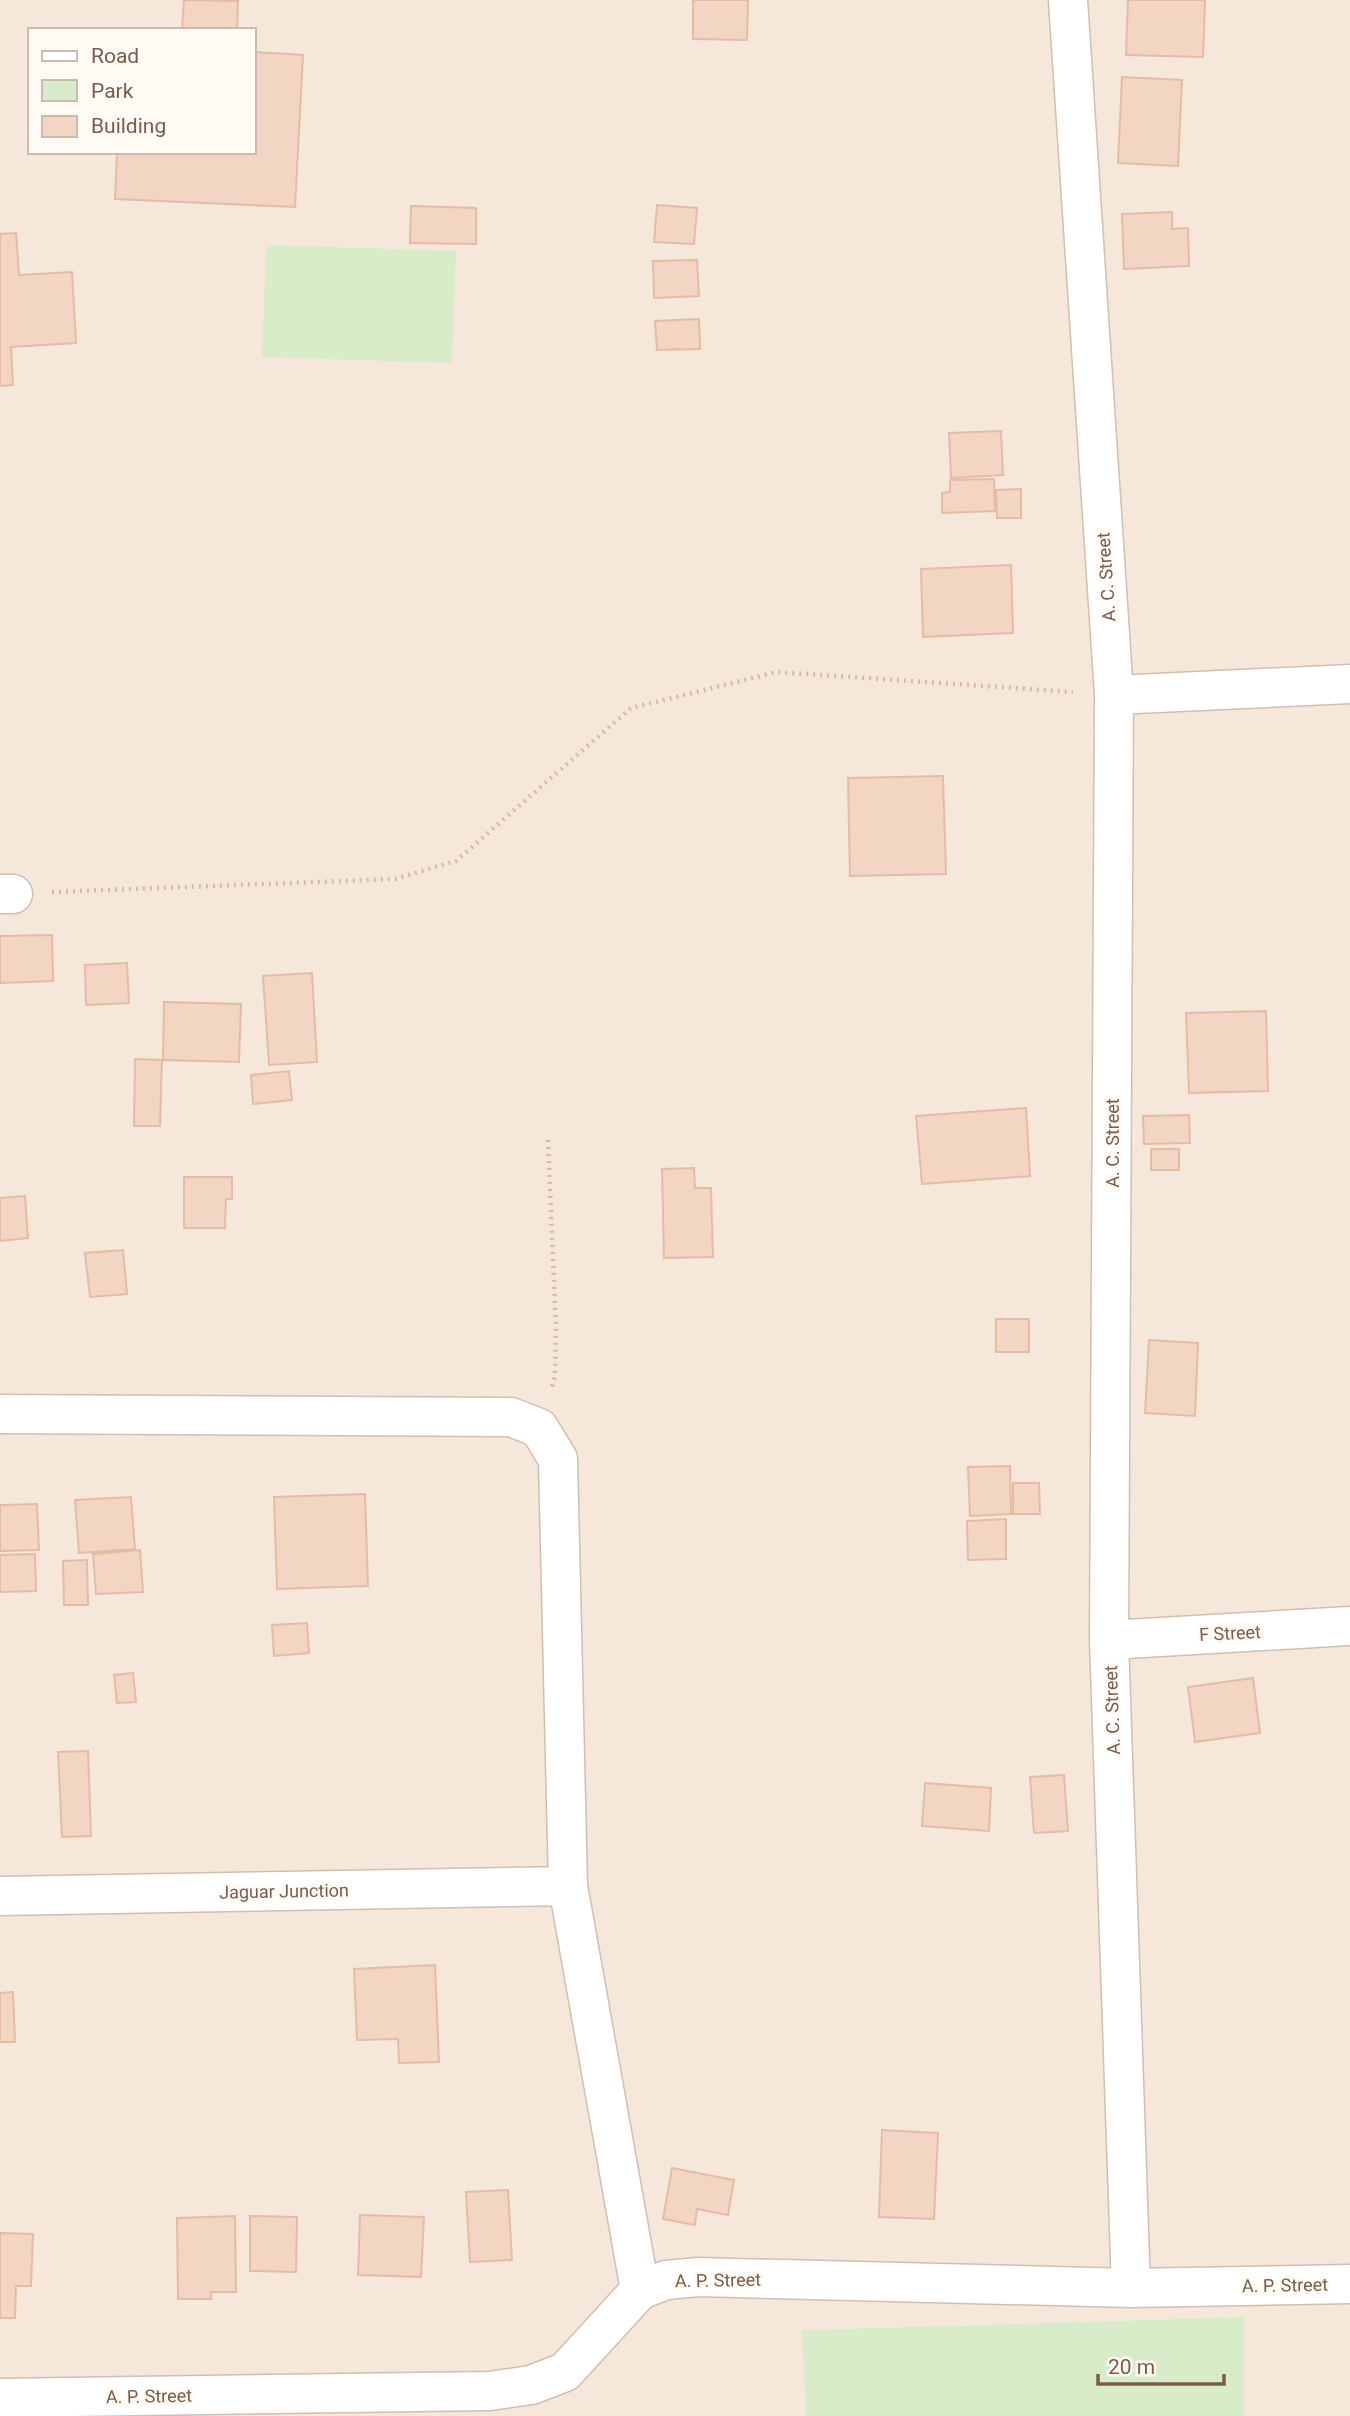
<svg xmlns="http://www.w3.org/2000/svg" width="1350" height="2416" viewBox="0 0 1350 2416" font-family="Roboto,sans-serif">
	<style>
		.residential { fill: #f5e8da; fill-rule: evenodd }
		.green { fill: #d8ecc9 }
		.building { fill: #f3d5c3; stroke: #e6bba3; stroke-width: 2 }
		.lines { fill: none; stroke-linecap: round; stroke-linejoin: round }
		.street-casing { stroke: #d1beb0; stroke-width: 41 }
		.path { stroke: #d9b8a5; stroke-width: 4.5; stroke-dasharray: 2 5; stroke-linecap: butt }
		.street { stroke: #fff; stroke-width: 38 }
		.labels { text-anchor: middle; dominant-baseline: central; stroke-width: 6; stroke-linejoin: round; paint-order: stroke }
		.street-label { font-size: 18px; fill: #7a5c4d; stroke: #fffaf3 }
	</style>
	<rect width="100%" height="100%" fill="#fdf6ec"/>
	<path class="residential" d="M0,0h1350v2416h-106v-99l-441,13 3,86h-806zM30,30h224v122h-224z"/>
	<path class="green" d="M266,245l190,6 -4,112 -190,-6z
		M1244,2317v99h-438l-4,-86z"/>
	<path class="building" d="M184,0l54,1 -1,29h-55z
		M693,0h55l-1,40 -54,-1z
		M1128,0h77l-2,57 -77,-2z
		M254,52l49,3 -8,152 -180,-8 2,-47h137z
		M1122,77l60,3 -4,86 -60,-3z
		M657,205l40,3 -3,36 -40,-2z
		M411,206l65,2v36l-66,-1z
		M1172,212v17l16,-1 1,38 -65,3 -2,-55z
		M16,233l3,42 53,-3 4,71 -65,4 2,38 -13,1v-152z
		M697,260l2,36 -45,2 -1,-37z
		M699,319l1,30 -43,1 -2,-29z
		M1001,431l2,44 -52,3 -2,-45z
		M994,479l1,32 -53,2v-20l8,-1v-12z
		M1021,489v29h-24l-1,-28z
		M1011,565l2,68 -90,4 -2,-68z
		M943,776l3,98 -96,2 -2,-98z
		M52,935l1,46 -53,2v-47z
		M127,963l2,40 -43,2 -1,-40z
		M312,973l5,89 -48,3 -6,-89z
		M164,1002l77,2 -2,58 -76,-2z
		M1266,1011l2,80 -79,2 -3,-80z
		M135,1059l27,1 -2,66h-26z
		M289,1071l3,29 -39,4 -2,-29z
		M1026,1108l4,68 -108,8 -6,-68z
		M1189,1115l1,28 -46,1 -1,-28z
		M1151,1149h28v21h-28z
		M694,1168l1,20h16l2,69 -49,1 -2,-89z
		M184,1177h48v22h-6l-1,29h-41z
		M25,1196l3,42 -28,3v-43z
		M123,1250l4,44 -37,3 -5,-44z
		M996,1319h33v33h-33z
		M1149,1340l49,3 -3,73 -50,-3z
		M1010,1466l1,48 -41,2 -2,-49z
		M1013,1483h26l1,31h-27z
		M365,1494l3,92 -91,3 -3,-92z
		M131,1497l4,52 -56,4 -4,-53z
		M37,1504l2,46 -39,1v-46z
		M1006,1519v40l-38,1 -1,-39z
		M140,1550l3,42 -47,2 -3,-40z
		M35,1554l1,37 -36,1v-37z
		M87,1560l1,45h-24l-1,-44z
		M307,1623l2,30 -35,3 -2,-31z
		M133,1673l3,29 -19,1 -3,-28z
		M1253,1678l7,55 -65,9 -7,-55z
		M88,1751l3,85 -29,1 -4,-85z
		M1064,1775l4,56 -34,2 -4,-56z
		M925,1783l66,5 -2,43 -67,-5z
		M435,1965l4,97 -40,1 -1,-24 -41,1 -3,-71z
		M13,1992l2,50h-15v-49z
		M882,2130l56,3 -4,86 -55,-2z
		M672,2168l62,12 -6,35 -31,-6 -2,16 -32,-6z
		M508,2190l4,70 -42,2 -4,-70z
		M360,2215l64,2 -3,60 -63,-2z
		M235,2216l1,76h-25v7h-33l-1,-81z
		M250,2216l47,1 -1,55 -46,-1z
		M0,2233l33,1 -2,52h-15l-1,32h-15z"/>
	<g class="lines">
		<g class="street-casing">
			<path id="street" d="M1068,0l46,695 -5,945 22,648
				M1114,695l236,-11
				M0,894h13
				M0,1414l511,3 28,11 19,31 10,427 72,404
				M1109,1640l241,-14
				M0,1896l568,-10
				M0,2398l490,-7 41,-6 34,-13 75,-82 26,-10 32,-3 433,11 219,-4"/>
		</g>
		<path class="path" d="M52,892l343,-13 61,-18 175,-153 146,-36 296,20
			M548,1140l8,188 -1,48 -4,14"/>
		<use href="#street" class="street"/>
	</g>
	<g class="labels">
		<g class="street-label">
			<text transform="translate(1106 577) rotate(-94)">A. C. Street</text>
			<text transform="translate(1112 1143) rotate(-90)">A. C. Street</text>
			<text transform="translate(1230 1633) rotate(-3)">F Street</text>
			<text transform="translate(1112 1710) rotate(-92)">A. C. Street</text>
			<text transform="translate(284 1891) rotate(-1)">Jaguar Junction</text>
			<text transform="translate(718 2280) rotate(-1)">A. P. Street</text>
			<text transform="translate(1285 2285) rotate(-1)">A. P. Street</text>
			<text transform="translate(149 2396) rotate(-1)">A. P. Street</text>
		</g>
	</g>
	<rect x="28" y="28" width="228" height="126" fill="#fffaf3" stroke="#cabbb1" stroke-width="2"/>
	<rect x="42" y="51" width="35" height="10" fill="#ffffff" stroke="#cabbb1" stroke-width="2"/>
	<text x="91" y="63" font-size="21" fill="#7a5c4d">Road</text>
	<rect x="42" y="80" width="35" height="21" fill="#d8ecc9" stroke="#cabbb1" stroke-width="2"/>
	<text x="91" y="98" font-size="21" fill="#7a5c4d">Park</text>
	<rect x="42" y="116" width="35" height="21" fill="#f3d5c3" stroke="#cabbb1" stroke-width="2"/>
	<text x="91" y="133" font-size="21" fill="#7a5c4d">Building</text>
	<path d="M1098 2374v10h126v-10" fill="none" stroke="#7a5c4d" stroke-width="3.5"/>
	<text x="1108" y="2374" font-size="21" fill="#7a5c4d" stroke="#fffaf3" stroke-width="5" paint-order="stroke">20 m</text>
</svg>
